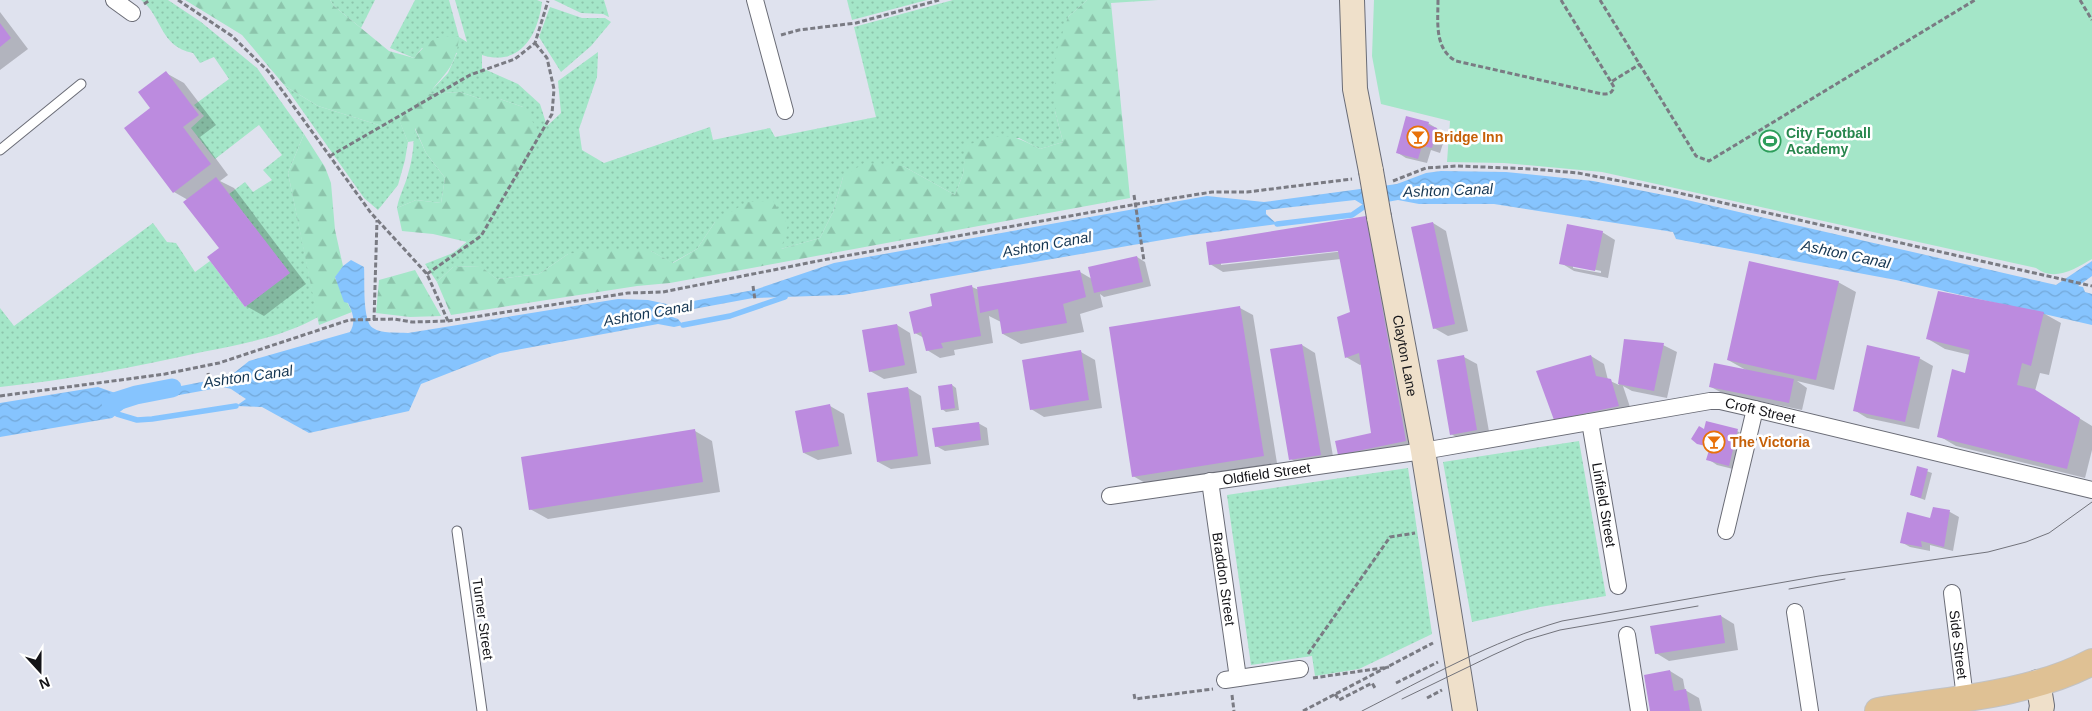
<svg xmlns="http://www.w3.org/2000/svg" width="2092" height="711" viewBox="0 0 2092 711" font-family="Arial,sans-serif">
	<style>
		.grass { fill: url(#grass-dots) }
		.forest { fill: url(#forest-firs) }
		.pitch { fill: #a4e6c8 }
		.water { fill: url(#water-waves) }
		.shadow { fill: #0003; fill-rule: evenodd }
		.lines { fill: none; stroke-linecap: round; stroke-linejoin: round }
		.stream { stroke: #86c4fe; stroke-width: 5.5 }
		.canal { stroke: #86c4fe; stroke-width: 19 }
		.building { fill: #bc8bdf }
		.lane-casing { stroke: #6a6c76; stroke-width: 11 }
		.street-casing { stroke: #6a6c76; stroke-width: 18 }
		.secondary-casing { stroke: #6a6c76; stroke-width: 26 }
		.primary-casing { stroke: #c2c2c3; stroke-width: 28 }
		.path { stroke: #7a7b83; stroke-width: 3; stroke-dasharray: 5 2.5; stroke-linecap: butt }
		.lane { stroke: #fff; stroke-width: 9 }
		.street { stroke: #fff; stroke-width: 16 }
		.secondary { stroke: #efe0ca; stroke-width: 24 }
		.primary { stroke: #dfc194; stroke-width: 26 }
		.tram { stroke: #72737b; stroke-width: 1 }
		.secondary-bridge-casing { stroke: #6a6c76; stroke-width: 26; stroke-linecap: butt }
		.path-bridge { stroke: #7a7b83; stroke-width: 3; stroke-dasharray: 5 2.5; stroke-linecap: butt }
		.secondary-bridge { stroke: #efe0ca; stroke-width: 24 }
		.labels { text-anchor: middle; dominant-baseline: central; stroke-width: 5; stroke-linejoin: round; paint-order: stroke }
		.leisure-label { font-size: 14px; font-weight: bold; fill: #27864d; stroke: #fff; text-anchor: start }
		.food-label { font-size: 14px; font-weight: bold; fill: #c56008; stroke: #fff; text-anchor: start }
		.street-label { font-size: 14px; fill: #131317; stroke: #fff }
		.water-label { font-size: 15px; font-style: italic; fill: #163753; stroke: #fff }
	</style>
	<defs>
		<pattern id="grass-dots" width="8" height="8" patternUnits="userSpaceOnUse" patternTransform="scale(1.25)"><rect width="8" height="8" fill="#a4e6c8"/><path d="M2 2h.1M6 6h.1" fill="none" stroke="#8cc4ab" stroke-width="1.8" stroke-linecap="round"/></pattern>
		<pattern id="forest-firs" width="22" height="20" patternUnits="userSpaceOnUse" patternTransform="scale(1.25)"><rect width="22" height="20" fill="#a4e6c8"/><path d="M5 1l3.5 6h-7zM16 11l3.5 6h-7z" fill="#8cc4ab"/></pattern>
		<pattern id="water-waves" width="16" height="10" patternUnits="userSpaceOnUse" patternTransform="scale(1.25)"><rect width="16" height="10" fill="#86c4fe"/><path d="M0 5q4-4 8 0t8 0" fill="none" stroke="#73a8d9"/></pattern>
	</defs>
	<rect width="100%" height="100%" fill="#dfe2ee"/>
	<path class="grass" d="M141,0h27l33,22 56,46 47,66 -16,39 30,144c-35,20 -77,27 -116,35 -66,15 -134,28 -202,35v-79l14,18 139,-103 14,19 9,1 19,29 15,-11 35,46 44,-34 -60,-79 16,-12 8,10 19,-12 -9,-10 19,-15 -23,-30 -44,34 -24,-31 13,-12 -10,-11 35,-26 -15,-22 -14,6 -7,-10c-34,-7 -30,-36 -52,-53z
		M330,0h45l-14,28 -27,-22z
		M415,0h34l10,37 8,5 -12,-42h82l5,2c-4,33 -22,65 -60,53v13l36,16 22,20 7,22 14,-13 -3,-32 40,-29 -1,25 -18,52 3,21 22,13 106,-36 3,13 57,-12 5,9 101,-20 -22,-90 99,-27h134l-19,17 -13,94 8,31 -23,7 -21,-11 -52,8 -4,28 -8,21 -52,-29 -60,11 -10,35 -13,26 -39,11 -66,-27 -18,27 -25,14 -21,-12 -83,3 -29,20 -42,5 -18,-13 -26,1 -16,15 -12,-18 28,-11 26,-21 44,-125 -23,-8h-19l-21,-7 -32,2 20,-21 9,-20 -35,-5 -8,10 -24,-10z
		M554,0h50l5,17 -6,-3 -22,-1z
		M847,0h80l-75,20z
		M550,7l32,11h23l6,4 -20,24 -30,26 -22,-35z
		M285,86l33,20 64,20 15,-12 11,28 -3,18 -7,25 -20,25 -14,-12z
		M414,127l12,26 19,25 -4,25 -25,-3 -19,8c2,-12 8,-22 11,-34 5,-16 6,-31 6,-47z
		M1579,441l27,155 -66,11 -68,15 -29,-160z
		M1408,468l24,166 -73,35 -44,7 -3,-20 -61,9 -24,-170z"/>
	<path class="forest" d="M185,0h145l4,6 55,45 25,7c16,-18 20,-23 45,-21 -3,31 -14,35 -30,57l31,-2 21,7h19l23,8 17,26 -61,99 -12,10 -34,-8 -31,-3 -5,-23 19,-8 25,3 4,-25 -19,-25 -11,-25 -1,13 -6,1 -11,-27 -15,11 -64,-20 -33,-20 -43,-51z
		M1087,0h71l-47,3 19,195 -460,85 -33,3 -186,29 -14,-33 16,-15 27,-1 17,13 42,-5 29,-20 33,-5 50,2 22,12 24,-14 18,-27 32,-20 26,-1 15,24 -7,24 39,-11 13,-26 10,-35 21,-14 39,3 52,29 8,-21 3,-28c32,-13 44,-14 74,3l23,-7 -8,-31v-56l13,-38z
		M304,134l21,33 6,16 4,47 8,36 -8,12 17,34 -33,13 -31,-152z
		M415,270l26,46 -31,1 -34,-4 3,-33z"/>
	<path class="pitch" d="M1374,0h718v259c-17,10 -38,23 -56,9l-434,-96 -98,-9 -57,-1 3,-41 -69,-17 -9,-48z"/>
	<path class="water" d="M1441,171l65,1 87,9 81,16 382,88 36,-24v15l-14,10 5,1 2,5 7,2v31l-196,-45 -220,-41 -3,-7 -179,-28h-75l-21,-4 -33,6 -10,-6 -89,10v4l11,10 -86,11 -348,60 -90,3 -81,15v4l6,2 5,6 -9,2 -16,-3 -158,29 -79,31 -12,27 -100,22 -47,-26 -26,-1 10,-7 -15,-10 -8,-2 -93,17 -18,14 -112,19v-34l98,-16 23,8h14l82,-16 17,-6 15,-12 101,-29c6,-10 3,-19 -2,-29l-4,-1 -9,-25 8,-11 8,-6 13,7c1,13 -2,55 9,61 9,6 24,4 35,5l210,-34 30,1 23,5 83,-15 80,-27 373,-67 57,6 133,-18 29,-11z"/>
	<path class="shadow" d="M0,12l28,37 -28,21z
		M166,73l18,10 32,42 -16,12 28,38 -8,6 14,7 72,96 -42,32 -18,-10 -37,-49 11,-9 -32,-48 -14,-8 -22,-84z
		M1428,123l18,11 -6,19 -9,-3 -4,13 -21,-5 -8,-5z
		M1366,217l13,8 40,223 -66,14 -14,-8 33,-20 -10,-70 -2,1 -14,-8 5,-44 -10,-54 -118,13 -13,-8zM1344,249l1,2 -124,14v-3z
		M1433,223l13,8 22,100 -20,5 -14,-8z
		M1602,232l13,8 -7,38 -34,-7 -13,-8zM1573,265l28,6v2l-28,-5z
		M1137,257l8,5 6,24 -47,11 -4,-3 3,13 -23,7 4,18 -63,12 -18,-10 -2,-12 -12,-6 4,27 -39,7 1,5 -15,3 -13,-8 -3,-12 -9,-5 18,-27 39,-19 7,3 101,-18 12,7z
		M1838,282l18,10 -22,98 -37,-9 10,7 -5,22 -78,-16 -13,-7 35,-17 -18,-10z
		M1240,308l13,7 24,148 -130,21 -14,-8z
		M2043,313l18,10 -12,52 -9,-2 -5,18 57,35v24l-7,28 -129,-32 -17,-10 27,-61 4,-20 -25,-6 -17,-10z
		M897,325l13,8 7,40 -33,6 -14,-8z
		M1625,341l38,4 14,7 -10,46 -35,-7 -9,-5 9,27 -63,14 -14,-7 36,-64 13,8 4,16 11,5z
		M1302,345l13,8 19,109 -30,5 -13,-8z
		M1081,352l14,8 7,48 -58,9 -13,-8z
		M1464,357l13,7 13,73 -25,5 -14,-8z
		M1919,358l14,8 -14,63 -52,-11 -13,-8z
		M952,385l4,3 3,22 -13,2 -4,-3z
		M908,388l13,8 10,68 -40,5 -13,-7z
		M830,406l14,8 8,40 -34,6 -14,-7z
		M978,423l9,5 2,17 -44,6 -9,-5z
		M695,431l17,10 8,51 -172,27 -18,-10z
		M1737,431l9,5 -9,34 -20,-5 -9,-6 3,-10 -13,-6z
		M1918,468l14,5 -7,27 -14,-5z
		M1934,509l16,3 9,5 -6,34 -23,-6v6l-20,-4 -9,-5 30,-23z
		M1721,616l13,8 4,26 -69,11 -13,-8z
		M1670,671l13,8 2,11 14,8 3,13h-51z"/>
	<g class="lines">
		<path class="stream" d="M1277,224l75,-9 13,-9
			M683,325l47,-9 55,-19
			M117,414l20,6 15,-1 84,-13"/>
		<path class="canal" d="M111,403l25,-8 36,-7"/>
	</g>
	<path class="building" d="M0,23l11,15 -11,9z
		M166,71l33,44 -16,12 28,37 -38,29 -49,-65 26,-20 -12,-16z
		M1406,116l23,6 -1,3 9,3 -5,20 -10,-2 -4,13 -22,-6z
		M216,177l74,96 -45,34 -38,-50 12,-9 -36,-46z
		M1366,216l40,225 -68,14 -3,-14 36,-8 -12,-80 -14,5 -8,-41 13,-5 -12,-61 -129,14 -3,-23z
		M1433,222l22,102 -22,5 -22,-102z
		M1567,224l36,7 -8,40 -36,-7z
		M1137,256l6,26 -49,11 -6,-26z
		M1749,261l90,20 -23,99 -89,-20z
		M1080,270l6,27 -23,7 4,19 -65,11 -4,-25 -18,4 -3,-26z
		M972,285l9,51 -40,7 2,5 -17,3 -5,-19 -7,2 -5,-22 23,-6 -2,-12z
		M1938,291l106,21 -13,54 -9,-3 -5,22 17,4 46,29 -13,51 -130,-32 15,-68 13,4 5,-23 -44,-11z
		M1240,306l24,150 -132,21 -23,-150z
		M897,324l8,41 -36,7 -7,-42z
		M1624,339l40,4 -10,48 -36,-7z
		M1302,344l19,111 -32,5 -19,-111z
		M1867,345l53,12 -15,65 -52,-11z
		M1081,350l8,50 -59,10 -8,-50z
		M1464,355l13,75 -27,5 -13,-75z
		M1591,355l5,21 15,3 8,27 -65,14 -18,-49z
		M1714,363l80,16 -5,24 -80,-16z
		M952,384l3,24 -14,2 -3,-24z
		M908,387l10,69 -41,6 -10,-69z
		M830,404l9,42 -36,7 -8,-42z
		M1706,421l32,8 -9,37 -23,-6 4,-13 -13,-3 -6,-5 8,-13 5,3z
		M979,422l2,18 -46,7 -3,-19z
		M695,429l8,53 -174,28 -8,-53z
		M1917,466l11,3 -7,29 -11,-3z
		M1933,507l17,3 -6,37 -23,-6 1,6 -22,-4 7,-31 23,6z
		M1721,615l4,28 -70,11 -5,-28z
		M1670,670l4,21 12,-2 4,22h-40l-6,-36z"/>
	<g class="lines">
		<g class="lane-casing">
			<path id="lane" d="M0,150l81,-66
				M457,531l25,180"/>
		</g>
		<g class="street-casing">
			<g id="street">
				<path d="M114,0l18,13"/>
				<path d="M755,0l30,111"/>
				<path id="s1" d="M1590,422l28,164"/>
				<path id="s2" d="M1210,481l28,197"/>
				<path id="s3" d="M1110,496l313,-45 287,-50h10l35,8 337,81"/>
				<path d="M1726,531l29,-122"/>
				<path id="s4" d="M1952,593l13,105"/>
				<path d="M1795,612l15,99"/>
				<path d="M1627,635l12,76"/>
				<path d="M1225,680l75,-11"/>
			</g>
		</g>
		<g class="secondary-casing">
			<g id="secondary">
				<path d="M1352,0l3,89 16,82"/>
				<path id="s5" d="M1379,217l44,234 42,260"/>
				<path d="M2038,682l4,24 -1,5"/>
			</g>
		</g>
		<g class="primary-casing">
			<path id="primary" d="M1878,711c69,-11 152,-16 214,-49"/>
		</g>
		<path class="path" d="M178,0l54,36 36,35 103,142 56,61 21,47
			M1438,0c0,22 -4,49 18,61l146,33c6,0 10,0 12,-7l-3,-5
			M1561,0l50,82 29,-18
			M1600,0l96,156 13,5 266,-161
			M2080,0l12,20
			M144,4l6,-4
			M781,35l18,-5 57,-7 83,-23
			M330,156l140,-81 45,-16 20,-16 13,-42
			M1393,181l33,-13 31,-2 76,3 45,4 79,15 435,98
			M427,274l54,-38 71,-122 2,-25 -7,-31 -12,-15
			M753,286l2,14
			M374,320l3,-100
			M208,373l3,15
			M0,396l165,-22 54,-11 130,-43 45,-1 18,3 36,-1 180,-28 35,-1 165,-33 315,-56 69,-11h35l105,-13
			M1308,654l82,-117 25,-4
			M1313,678l76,-11
			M1396,683l42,-21
			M1134,694l1,5 78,-10
			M1335,694l4,6 33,-17 3,5
			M1232,695l2,16
			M1427,698l15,-8
			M1303,711l130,-68"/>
		<use href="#lane" class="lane"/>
		<use href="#street" class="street"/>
		<use href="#secondary" class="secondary"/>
		<use href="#primary" class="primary"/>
		<path class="tram" d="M1789,589l56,-10
			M1402,699l91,-44 33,-15 34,-10 138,-24
			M1362,711c65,-33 130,-70 200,-90l257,-45 169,-24 38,-10 23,-9 43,-31"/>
		<g class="secondary-bridge-casing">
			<path id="secondary-bridge" d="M1371,171l8,46"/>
		</g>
		<path class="path-bridge" d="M1134,195l10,66"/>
		<use href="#secondary-bridge" class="secondary-bridge"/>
	</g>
	<defs>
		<g id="bar-ring" transform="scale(1.125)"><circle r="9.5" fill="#fff" stroke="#e8710a" stroke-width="1.5"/><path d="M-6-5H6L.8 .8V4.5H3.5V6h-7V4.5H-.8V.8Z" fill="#e8710a"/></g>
		<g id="stadium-ring" transform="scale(1.125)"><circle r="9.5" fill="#fff" stroke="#2e9e5b" stroke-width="1.5"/><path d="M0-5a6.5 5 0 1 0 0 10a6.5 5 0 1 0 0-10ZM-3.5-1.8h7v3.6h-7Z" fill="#2e9e5b"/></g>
	</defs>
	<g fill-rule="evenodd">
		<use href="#bar-ring" x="1418" y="137"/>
		<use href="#stadium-ring" x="1770" y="141"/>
		<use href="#bar-ring" x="1714" y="442"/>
	</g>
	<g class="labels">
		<g class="leisure-label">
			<text x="1786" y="133">City Football<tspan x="1786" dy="16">Academy</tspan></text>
		</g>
		<g class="food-label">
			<text x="1434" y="137">Bridge Inn</text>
			<text x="1730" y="442">The Victoria</text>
		</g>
		<g class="street-label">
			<text stroke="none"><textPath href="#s5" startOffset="141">Clayton Lane</textPath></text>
			<text stroke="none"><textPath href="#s3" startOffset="659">Croft Street</textPath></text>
			<text stroke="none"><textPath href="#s3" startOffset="158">Oldfield Street</textPath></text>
			<text stroke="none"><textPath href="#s1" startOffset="84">Linfield Street</textPath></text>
			<text stroke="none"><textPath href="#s2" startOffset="99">Braddon Street</textPath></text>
			<text transform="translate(483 619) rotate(82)">Turner Street</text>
			<text stroke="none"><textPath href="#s4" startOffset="52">Side Street</textPath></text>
		</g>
		<g class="water-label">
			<text transform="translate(1448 190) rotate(-2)">Ashton Canal</text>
			<text transform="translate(1047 244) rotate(-10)">Ashton Canal</text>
			<text transform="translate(1846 254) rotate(12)">Ashton Canal</text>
			<text transform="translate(648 313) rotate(-10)">Ashton Canal</text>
			<text transform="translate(248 376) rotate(-8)">Ashton Canal</text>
		</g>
	</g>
	<g transform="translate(40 671) rotate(159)" stroke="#ffffff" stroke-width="4" paint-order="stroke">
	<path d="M0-4L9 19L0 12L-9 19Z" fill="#131317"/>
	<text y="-8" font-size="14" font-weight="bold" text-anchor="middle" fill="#131317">N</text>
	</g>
</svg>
